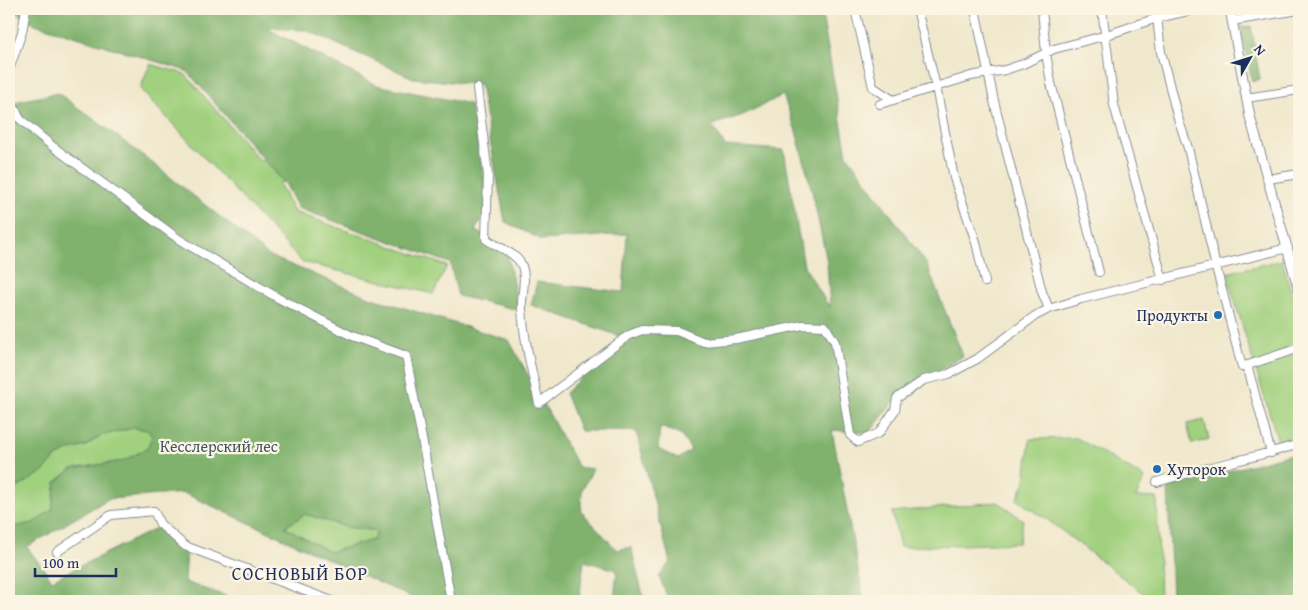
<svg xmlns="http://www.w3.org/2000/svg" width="1308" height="610" viewBox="0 0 1308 610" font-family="'Gentium Book Plus',serif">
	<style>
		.green { fill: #a1d07e; stroke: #5e806e }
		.forest { fill: #80b26d; stroke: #4e7066; fill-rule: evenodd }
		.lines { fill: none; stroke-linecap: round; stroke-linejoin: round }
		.minor-casing { stroke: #868c95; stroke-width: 10 }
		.major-casing { stroke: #868c95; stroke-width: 11 }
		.minor { stroke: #fff; stroke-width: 8 }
		.major { stroke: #fff; stroke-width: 9 }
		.poi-dot { fill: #1f6fb2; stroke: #fcf5e5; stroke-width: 2 }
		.labels { text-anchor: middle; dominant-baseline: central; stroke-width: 4.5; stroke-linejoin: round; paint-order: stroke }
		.poi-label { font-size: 16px; fill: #1b2f5e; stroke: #fcf5e5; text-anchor: end }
		.park-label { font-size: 16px; fill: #3c5766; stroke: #fcf5e5 }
		.neighbourhood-label { font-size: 18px; letter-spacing: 1px; fill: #1b2f5e; stroke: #fcf5e5 }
	</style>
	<rect width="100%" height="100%" fill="#fcf5e5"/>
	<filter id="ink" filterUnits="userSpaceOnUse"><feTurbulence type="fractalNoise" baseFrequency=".02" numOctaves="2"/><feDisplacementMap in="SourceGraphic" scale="10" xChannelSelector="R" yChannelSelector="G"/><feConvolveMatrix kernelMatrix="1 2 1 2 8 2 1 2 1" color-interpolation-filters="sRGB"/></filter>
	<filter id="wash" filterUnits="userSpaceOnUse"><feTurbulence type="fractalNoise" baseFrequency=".0096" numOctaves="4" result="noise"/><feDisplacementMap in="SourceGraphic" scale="20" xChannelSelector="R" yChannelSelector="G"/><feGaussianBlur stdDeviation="1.12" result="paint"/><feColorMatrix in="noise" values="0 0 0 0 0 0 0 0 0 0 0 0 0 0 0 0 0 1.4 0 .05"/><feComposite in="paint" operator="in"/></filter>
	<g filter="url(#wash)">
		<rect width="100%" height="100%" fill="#f0e8cc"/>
		<path class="green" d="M150,64l35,10 75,87 103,-15 7,19 -91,18 15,29 153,54 -14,28 -131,-32 -162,-173z
			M1282,260l17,60v118l-20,6 -53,-171z
			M1204,420l5,19 -17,5 -5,-20z
			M133,428l15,2 4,7 -4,11 -25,13 -51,8 -16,13 -4,28 -19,13 -24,5v-35l35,-22 12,-14 14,-7 16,-4 14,-10z
			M1077,438l68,40 -9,19 21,1 3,103h-7l-105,-81 -31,-20 8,-19 5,-42z
			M998,502l25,18 -4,23 -119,4 -8,-35z
			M305,514l41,13 31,3 -4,10 -43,12 -45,-25z"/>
		<path class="forest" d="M9,9h812l26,146 79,108 37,93 -66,42 -28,35 -37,-3 32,171h-195l-10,-24 11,-15 -34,-131h-56l-15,-38 52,-50 8,-5 -94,-33 6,-23 86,10 4,-58 -85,6 -37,-18 -25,-137 -67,-7 -107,-48 -40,-2 110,57 94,19 20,103 -15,23 31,19 13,61 -61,-14 -8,-33 -152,-55 -12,-23 -99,-114 -152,-47zM783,95l13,36 16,60 15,71 3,46 -26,-42 -20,-116 -59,-4 -13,-21 31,-10zM660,427l20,7 11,16 -13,9 -20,-10z
			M1251,26l9,53 -8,3 -11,-55z
			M58,93l87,64 124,99 103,42 137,42 69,127 15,2 -11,21 -1,21 36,39 14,-3 12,49 -3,5h-26l3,-31 -33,-9 -5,40h-160l-235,-108 -76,6 -81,48 25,33 107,-53 28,23 -2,32 55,19h-231v-73l24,-5 19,-13 4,-28 16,-13 51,-8 25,-13 4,-12 -4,-6 -15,-2 -33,8 -14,10 -16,4 -14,7 -12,14 -35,22v-390zM305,514l41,13 31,4 -4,9 -43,12 -45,-25z
			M1299,452v149h-127l-4,-114z"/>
	</g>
	<g filter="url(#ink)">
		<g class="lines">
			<g class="minor-casing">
				<path id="minor" d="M855,9l18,78 20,13
					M917,9l19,78 18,91 22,64 9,40
					M975,9l19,92 48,191 7,17
					M1042,9l4,44 5,30 48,189
					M1102,9l12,96 49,175
					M1156,9l5,43 16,63 11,33 28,119 26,100 57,-19
					M1232,21l67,-11
					M9,70l13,-38 4,-23
					M477,88l11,87 -2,64c11,8 31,14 36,27 5,14 -1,29 0,43 2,32 10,63 17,94l90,-68 13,-5 35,1 27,11 32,-3 67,-14 22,1 10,16 15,93 8,7 21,-9 16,-23 2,-12 27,-18 25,-6 28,-15 58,-43 14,-7 32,-10 207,-51
					M9,97l11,22 32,27 128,94 98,58 74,38 54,20 16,83 29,162
					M1246,98l53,-8
					M880,104l91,-28 34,-6 18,-6 31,-15 53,-14 50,-17 40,-9
					M1268,179l31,-5
					M1247,365l24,88
					M1157,482c47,-15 95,-23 142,-38
					M57,552l54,-37 43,-4 6,13 25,22 147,55"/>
			</g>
			<g class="major-casing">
				<path id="major" d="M1230,9l20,108 49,173"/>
			</g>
			<use href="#minor" class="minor"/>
			<use href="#major" class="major"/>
		</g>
	</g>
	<g class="poi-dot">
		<circle cx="1218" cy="315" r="5"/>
		<circle cx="1157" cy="469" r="5"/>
	</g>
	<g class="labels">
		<g class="poi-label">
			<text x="1208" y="315">Продукты</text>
			<text x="1167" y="469" text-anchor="start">Хуторок</text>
		</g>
		<g class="park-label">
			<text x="219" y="446">Кесслерский лес</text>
		</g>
		<g class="neighbourhood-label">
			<text x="300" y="573">СОСНОВЫЙ БОР</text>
		</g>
	</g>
	<rect width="1308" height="610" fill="none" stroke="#fcf5e5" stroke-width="30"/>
	<g transform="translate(1250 58) rotate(51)" stroke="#fcf5e5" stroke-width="4" paint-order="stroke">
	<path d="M0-4L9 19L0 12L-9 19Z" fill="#1b2f5e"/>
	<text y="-8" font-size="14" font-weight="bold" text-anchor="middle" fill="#1b2f5e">N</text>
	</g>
	<path d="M35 568v8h81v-8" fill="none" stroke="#1b2f5e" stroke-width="2.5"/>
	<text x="42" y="568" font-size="15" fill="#1b2f5e" stroke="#fcf5e5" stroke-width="4" paint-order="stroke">100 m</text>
</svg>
